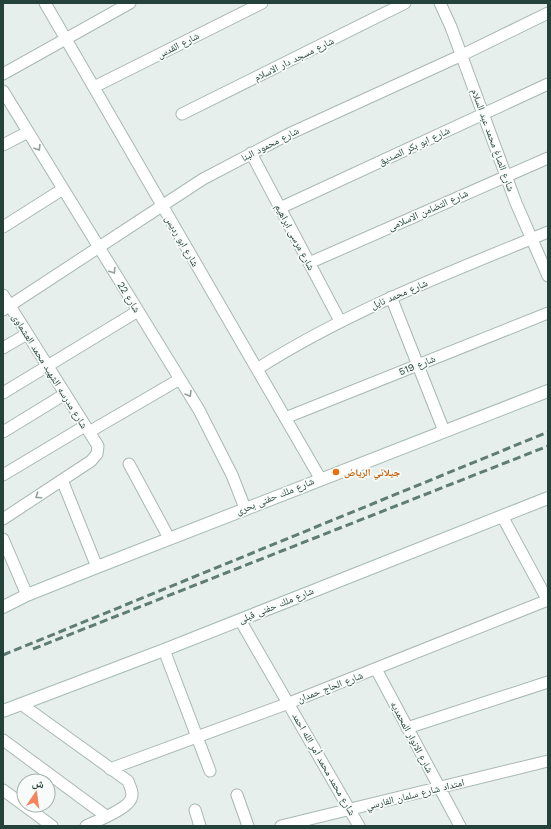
<svg xmlns="http://www.w3.org/2000/svg" width="551" height="829" viewBox="0 0 551 829" font-family="'Work Sans','Noto Naskh Arabic',sans-serif">
	<style>
		.lines { fill: none; stroke-linecap: round; stroke-linejoin: round }
		.street-casing { stroke: #a8b8b2; stroke-width: 13 }
		.secondary-casing { stroke: #a4bbb3; stroke-width: 14 }
		.street { stroke: #fff; stroke-width: 11 }
		.secondary { stroke: #fff; stroke-width: 12 }
		.rail { stroke: #5f7d75; stroke-width: 3; stroke-dasharray: 8 4; stroke-linecap: butt }
		.oneway { stroke: #92a09c }
		.food-dot { fill: #e8710a; stroke: #f7fbf9; stroke-width: 1.5 }
		.labels { text-anchor: middle; dominant-baseline: central; stroke-width: 3.5; stroke-linejoin: round; paint-order: stroke }
		.street-label { font-size: 10px; fill: #24423a; stroke: #f7fbf9 }
		.food-label { font-size: 10px; font-weight: bold; fill: #c56008; stroke: #f7fbf9; text-anchor: start }
	</style>
	<rect width="100%" height="100%" fill="#e6efeb"/>
	<g class="lines">
		<g class="street-casing">
			<path id="street" d="M45,3l275,475
				M440,3l11,24 65,176 32,73
				M3,74l127,-71
				M94,87l168,-84
				M3,91l196,319 33,65 13,33
				M182,114l223,-111
				M3,145l25,-13
				M251,153l89,168
				M280,208l268,-124
				M3,227l60,-38
				M309,263l239,-105
				M3,295l95,151 -1,8 -6,7 -88,58
				M391,297l53,134
				M3,310l200,-131 86,-45 173,-79 86,-42
				M3,348l24,-14
				M257,369c91,-58 191,-96 291,-137
				M3,393l135,-82
				M285,418l263,-105
				M3,432l62,-38
				M89,432l91,-53
				M129,464l40,74
				M3,475l82,-49
				M62,480l35,87
				M502,516l46,85
				M3,539l24,56
				M240,620l119,206
				M164,650l46,121
				M376,669l84,157
				M21,704l107,77c2,6 6,12 3,18 -4,10 -34,22 -45,27
				M407,728l141,-46
				M3,740l103,76
				M110,769l179,-66 259,-103
				M3,790l49,36
				M237,795l11,31
				M195,810l5,16
				M281,826l267,-65"/>
		</g>
		<g class="secondary-casing">
			<path id="secondary" d="M3,607l24,-12 70,-28 451,-176
				M3,711l161,-61 384,-152"/>
		</g>
		<use href="#street" class="street"/>
		<use href="#secondary" class="secondary"/>
		<path class="rail" d="M33,649l515,-203
			M3,655l545,-223"/>
	</g>
	<defs><path id="oneway-chevron" d="M-2-3.5L2.5 0L-2 3.5" fill="none" stroke-width="1.6" stroke-linecap="round" stroke-linejoin="round"/></defs>
	<g class="oneway">
		<use href="#oneway-chevron" transform="translate(38 148) rotate(58)"/>
		<use href="#oneway-chevron" transform="translate(113 271) rotate(58)"/>
		<use href="#oneway-chevron" transform="translate(189 394) rotate(59)"/>
		<use href="#oneway-chevron" transform="translate(38 496) rotate(146)"/>
	</g>
	<circle class="food-dot" cx="336" cy="472" r="4"/>
	<g class="labels">
		<g class="street-label">
			<text transform="translate(178 45) rotate(-27)">شارع القدس</text>
			<text transform="translate(294 59) rotate(-26)">شارع مسجد دار الاسلام</text>
			<text transform="translate(493 140) rotate(70)">شارع الصاغ محمد عبد السلام</text>
			<text transform="translate(270 144) rotate(-27)">شارع محمود البنا</text>
			<text transform="translate(414 146) rotate(-25)">شارع ابو بكر الصديق</text>
			<text transform="translate(428 210) rotate(-24)">شارع التضامن الاسلامى</text>
			<text transform="translate(295 237) rotate(62)">شارع مرسى ابراهيم</text>
			<text transform="translate(182 241) rotate(60)">شارع ابو رديس</text>
			<text transform="translate(399 294) rotate(-23)">شارع محمد نايل</text>
			<text transform="translate(129 297) rotate(58)">شارع 22</text>
			<text transform="translate(417 365) rotate(-22)">شارع 519</text>
			<text transform="translate(50 371) rotate(58)">شارع مدرسه الشهيد محمد العشماوى</text>
			<text transform="translate(275 496) rotate(-22)">شارع ملك حفنى بحرى</text>
			<text transform="translate(276 605) rotate(-22)">شارع ملك حفنى قبلى</text>
			<text transform="translate(330 687) rotate(-21)">شارع الحاج حمدان</text>
			<text transform="translate(412 737) rotate(62)">شارع الانوار المحمديه</text>
			<text transform="translate(324 764) rotate(60)">شارع محمد محمد أمر الله احمد</text>
			<text transform="translate(415 794) rotate(-14)">امتداد شارع سلمان الفارسي</text>
		</g>
		<g class="food-label">
			<text x="344" y="472">جيلاتي الرياض</text>
		</g>
	</g>
	<rect width="551" height="829" fill="none" stroke="#24423a" stroke-width="8"/>
	<g transform="translate(36 793) rotate(13)"><circle r="19" fill="#f7fbf9" stroke="#a3b1ad"/>
	<path d="M0-3L7 15L0 10L-7 15Z" fill="#f4845f"/>
	<text y="-6" font-size="11" font-weight="bold" text-anchor="middle" fill="#24423a">ش</text>
	</g>
</svg>
